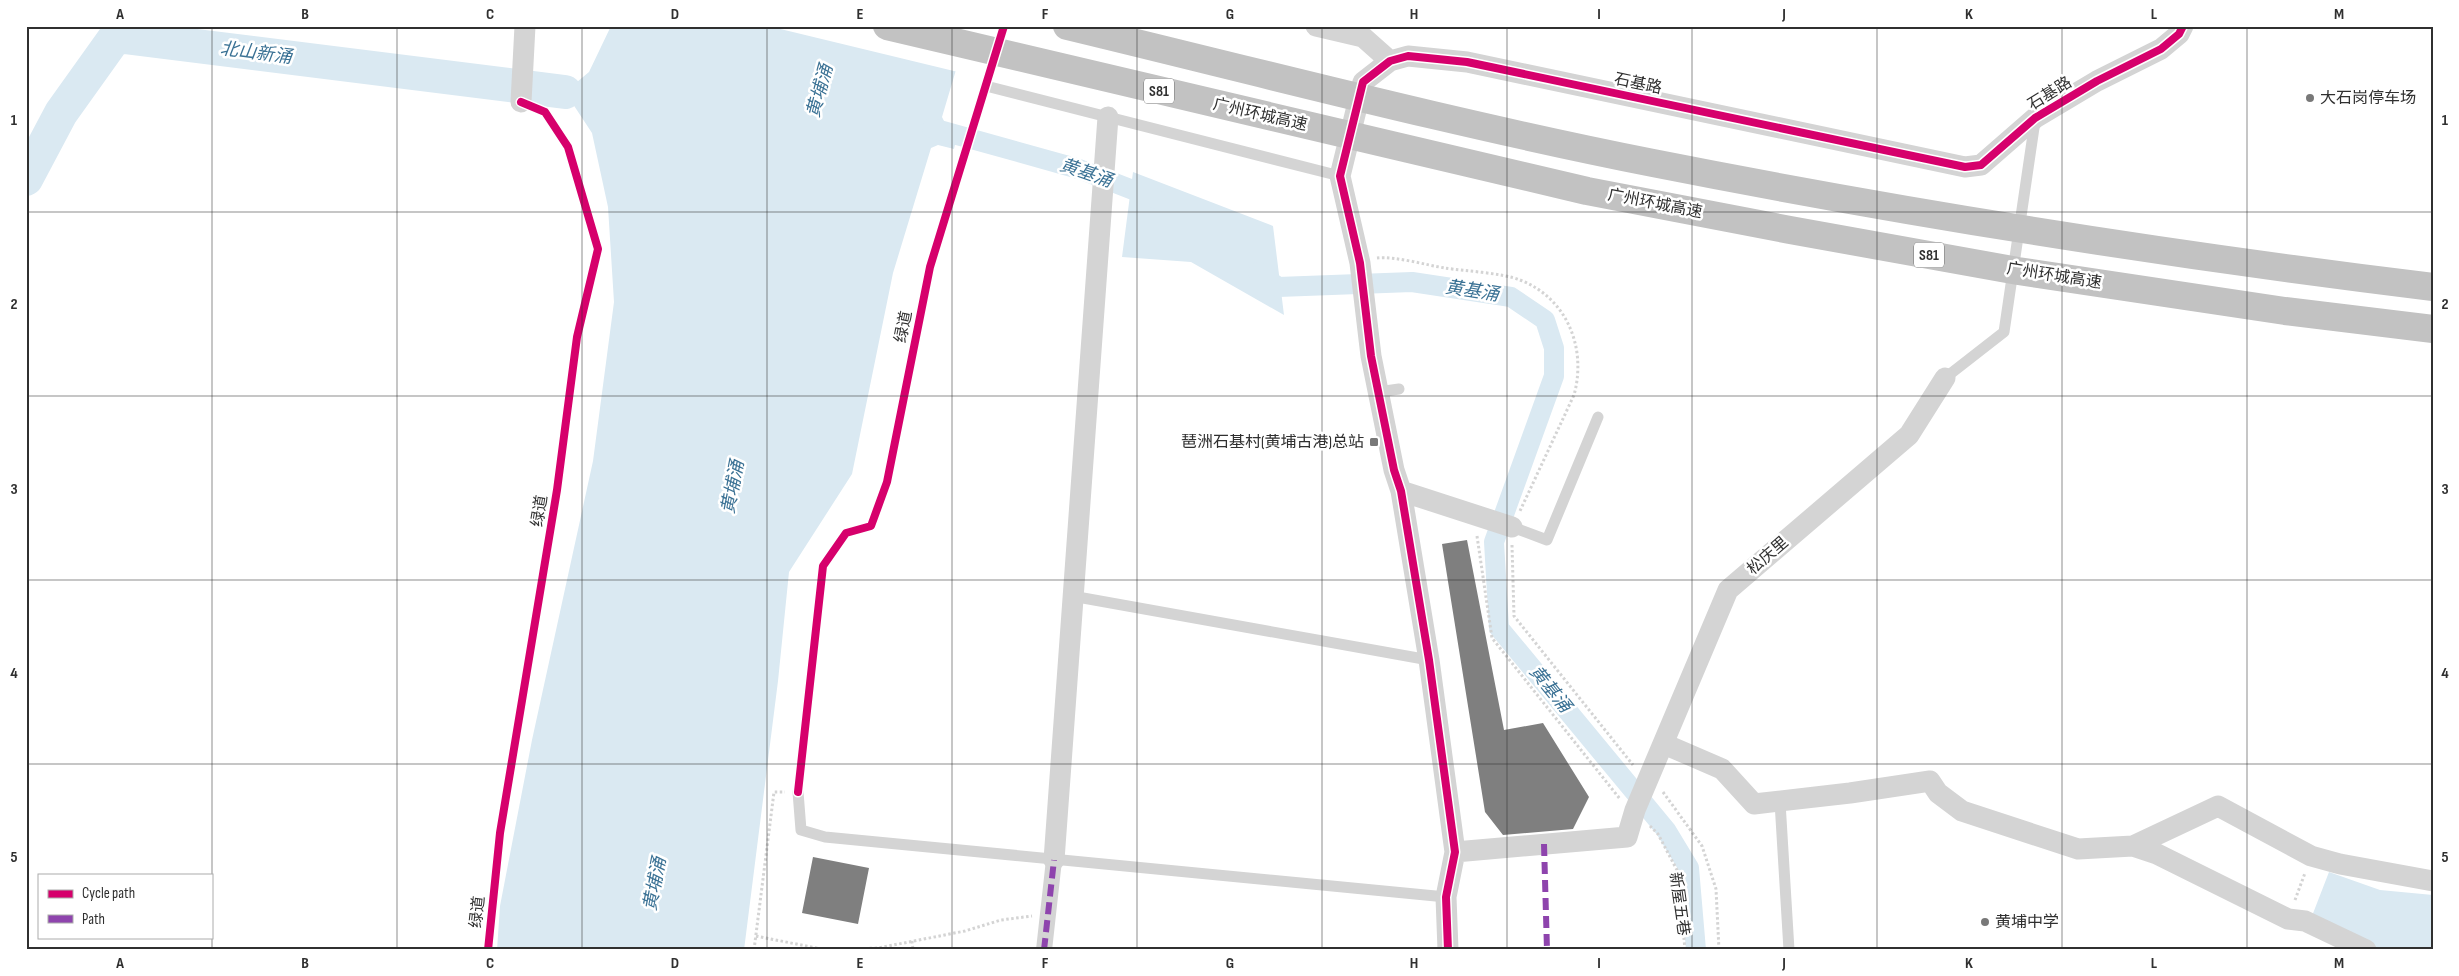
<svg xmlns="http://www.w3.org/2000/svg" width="2459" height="976" viewBox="0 0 2459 976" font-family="'Sofia Sans Condensed','Noto Sans SC',sans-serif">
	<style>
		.water { fill: #dae9f2 }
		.pier { fill: #fff }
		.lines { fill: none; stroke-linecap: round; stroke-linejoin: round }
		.canal { stroke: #dae9f2; stroke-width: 20 }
		.river { stroke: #dae9f2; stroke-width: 34 }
		.building { fill: #7f7f7f }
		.path { stroke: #d4d4d4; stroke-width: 3; stroke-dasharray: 2.5 2.5; stroke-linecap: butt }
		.service { stroke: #d4d4d4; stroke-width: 11 }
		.pedestrian { stroke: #d4d4d4; stroke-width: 16 }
		.minor { stroke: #d4d4d4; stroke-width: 21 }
		.motorway-bridge { stroke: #c2c2c2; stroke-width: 28 }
		.quiet { stroke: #8e44ad; stroke-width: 6; stroke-dasharray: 12 6; stroke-linecap: butt }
		.cycleway-casing { stroke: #fff; stroke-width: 11 }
		.cycleway { stroke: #d6006c; stroke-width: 8 }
		.grid { fill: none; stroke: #303030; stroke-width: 1; stroke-opacity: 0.55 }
		.poi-dot { fill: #787878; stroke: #fff; stroke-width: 2 }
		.labels { text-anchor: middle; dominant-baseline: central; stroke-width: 5; stroke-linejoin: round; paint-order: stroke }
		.shield { fill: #fff; stroke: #6e6e6e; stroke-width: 1 }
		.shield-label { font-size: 15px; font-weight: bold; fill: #303030 }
		.street-label { font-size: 16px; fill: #303030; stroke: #fff }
		.poi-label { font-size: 16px; fill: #303030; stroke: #fff; text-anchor: start }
		.water-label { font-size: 18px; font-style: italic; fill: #3b7295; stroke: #fff }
		.neatline { fill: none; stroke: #303030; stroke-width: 2 }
		.grid-label { font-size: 16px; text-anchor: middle; font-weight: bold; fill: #303030 }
	</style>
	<rect width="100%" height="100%" fill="#fff"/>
	<path class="water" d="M611,26h358l-27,91 3,6 13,8 -4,18 -16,-4 -7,3 -38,125 -41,201 -63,98 -11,109 -34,269h-247l3,-44 32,-166 61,-279 21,-159 -6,-95 -16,-74 -27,-41 24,-20z
		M1133,172l140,54 11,89 -93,-53 -69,-5z
		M2329,872l51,18 53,5v55h-55l-66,-34z"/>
	<path class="pier" d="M768,26h203l-13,46z"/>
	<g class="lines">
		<path class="canal" d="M932,128l147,41 77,30
			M1258,272l20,15 134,-5 99,15 34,23 9,28v28l-60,166 5,86 167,202 23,38 7,82"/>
		<path class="river" d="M26,179l35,-66 55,-77 449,56"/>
	</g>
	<path class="building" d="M1467,540l37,190 39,-7 46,74 -16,32 -70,6 -18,-23 -43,-268z
		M813,857l56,11 -11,56 -56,-11z"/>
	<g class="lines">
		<path class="path" d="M1377,258c18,-2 49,7 68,10 19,3 58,5 75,12 47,18 67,68 54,115l-54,116
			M1477,536l15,102 128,161
			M1512,545l2,71 119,149
			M1663,792l39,54 14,43 3,61
			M1650,826l8,8 20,38 7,78
			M2295,900l10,-27
			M756,936l70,14 52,-2 87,-17 36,-11 31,-4
			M912,941l1,9
			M754,950l20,-158h11"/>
		<path class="service" d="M986,86l354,90
			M1945,378l59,-46 31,-211
			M1378,392l21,-3
			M1512,527l35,13 51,-123
			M1072,596l357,64
			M798,792l3,38 24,7 621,60
			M1780,802l9,148"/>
		<path class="pedestrian" d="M1044,950l10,-90"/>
		<path class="minor" d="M1316,26l47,11 27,24
			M521,102l4,-76
			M1401,491l111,36
			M1664,744l58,25 32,35 96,-11 80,-12 8,12 24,18 116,38 55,-3 24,8 131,65 17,2 61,29
			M2133,846l85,-40 93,50 29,8 93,17
			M1455,852l172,-15 8,-27 93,-220 181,-155 36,-57
			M1054,860l54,-743
			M1448,950l-2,-53 9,-45 -26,-192 -28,-169 -7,-21 -23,-114 -11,-93 -20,-87 23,-94 27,-21 18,-5 59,6 498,105 16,-2 54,-47 62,-37 64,-32 18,-15 4,-8"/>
		<path class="motorway-bridge" d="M887,26l700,165 203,39 228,41 267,40 148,18
			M1067,26c195,47 389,98 586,137 258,51 518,92 780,124"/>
		<path class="quiet" d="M1544,844l3,106
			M1044,950l10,-90"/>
		<g class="cycleway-casing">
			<path id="cycleway" d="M798,792l25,-226 23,-33 25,-7 16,-44 43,-215 74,-241
				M488,950l12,-117 57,-343 20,-153 21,-88 -30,-102 -23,-35 -24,-10
				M1448,950l-2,-53 9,-45 -26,-192 -28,-169 -7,-21 -23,-114 -11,-93 -20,-87 23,-94 27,-21 18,-5 59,6 498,105 16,-2 54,-47 62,-37 64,-32 18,-15 4,-8"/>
		</g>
		<use href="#cycleway" class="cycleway"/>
	</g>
	<path class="grid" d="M212,26v924M397,26v924M582,26v924M767,26v924M952,26v924M1137,26v924M1322,26v924M1507,26v924M1692,26v924M1877,26v924M2062,26v924M2247,26v924M26,212h2407M26,396h2407M26,580h2407M26,764h2407"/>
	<g class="poi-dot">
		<circle cx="2310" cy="98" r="5"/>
		<rect x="1369" y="437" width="10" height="10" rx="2.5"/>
		<circle cx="1985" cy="922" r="5"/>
	</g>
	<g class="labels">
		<g class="shield">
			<rect x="1144" y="78.5" width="30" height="25" rx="4"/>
			<rect x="1914" y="242.5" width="30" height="25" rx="4"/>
		</g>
		<g class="shield-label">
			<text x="1159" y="91">S81</text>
			<text x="1929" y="255">S81</text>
		</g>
		<g class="street-label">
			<text transform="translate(1638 84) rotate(12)">石基路</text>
			<text transform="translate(2050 94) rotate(-32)">石基路</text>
			<text transform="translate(1260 115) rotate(13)">广州环城高速</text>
			<text transform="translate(1655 204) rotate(11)">广州环城高速</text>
			<text transform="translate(2054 276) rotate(9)">广州环城高速</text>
			<text transform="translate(904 327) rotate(-79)">绿道</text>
			<text transform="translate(540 511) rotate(-81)">绿道</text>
			<text transform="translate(1768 556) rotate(-41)">松庆里</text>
			<text transform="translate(1679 904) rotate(82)">新屋五巷</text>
			<text transform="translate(478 912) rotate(-84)">绿道</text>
		</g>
		<g class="poi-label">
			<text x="2320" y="98">大石岗停车场</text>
			<text x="1364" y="442" text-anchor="end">琶洲石基村(黄埔古港)总站</text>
			<text x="1995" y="922">黄埔中学</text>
		</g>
		<g class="water-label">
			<text transform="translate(256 53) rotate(7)">北山新涌</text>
			<text transform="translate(820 91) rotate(-75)">黄埔涌</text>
			<text transform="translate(1086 173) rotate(19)">黄基涌</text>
			<text transform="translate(1472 291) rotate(9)">黄基涌</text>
			<text transform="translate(733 487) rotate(-79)">黄埔涌</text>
			<text transform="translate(1550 689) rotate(51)">黄基涌</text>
			<text transform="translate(655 884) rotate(-79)">黄埔涌</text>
		</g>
	</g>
	<rect width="2459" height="976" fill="none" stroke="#ffffff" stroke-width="55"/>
	<rect x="38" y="874" width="175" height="65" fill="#ffffff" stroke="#acacac"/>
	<rect x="48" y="890" width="25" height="8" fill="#d6006c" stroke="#acacac"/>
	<text x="82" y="898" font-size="15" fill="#303030">Cycle path</text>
	<rect x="48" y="915" width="25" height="8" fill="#8e44ad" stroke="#acacac"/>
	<text x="82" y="924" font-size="15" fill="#303030">Path</text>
	<rect x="28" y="28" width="2404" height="920" class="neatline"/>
	<g class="grid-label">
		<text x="120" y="19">A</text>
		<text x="305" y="19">B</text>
		<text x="490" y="19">C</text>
		<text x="675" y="19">D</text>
		<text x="860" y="19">E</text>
		<text x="1045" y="19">F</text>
		<text x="1230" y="19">G</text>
		<text x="1414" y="19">H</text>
		<text x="1599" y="19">I</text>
		<text x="1784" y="19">J</text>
		<text x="1969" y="19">K</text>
		<text x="2154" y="19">L</text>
		<text x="2339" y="19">M</text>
		<text x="14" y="125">1</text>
		<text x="2445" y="125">1</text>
		<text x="14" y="309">2</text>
		<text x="2445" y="309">2</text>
		<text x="14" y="494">3</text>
		<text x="2445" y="494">3</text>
		<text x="14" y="678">4</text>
		<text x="2445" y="678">4</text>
		<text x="14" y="862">5</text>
		<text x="2445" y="862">5</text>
		<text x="120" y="968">A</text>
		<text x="305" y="968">B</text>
		<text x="490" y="968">C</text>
		<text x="675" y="968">D</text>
		<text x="860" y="968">E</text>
		<text x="1045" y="968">F</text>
		<text x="1230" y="968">G</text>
		<text x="1414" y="968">H</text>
		<text x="1599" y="968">I</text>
		<text x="1784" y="968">J</text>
		<text x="1969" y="968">K</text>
		<text x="2154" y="968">L</text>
		<text x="2339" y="968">M</text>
	</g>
</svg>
